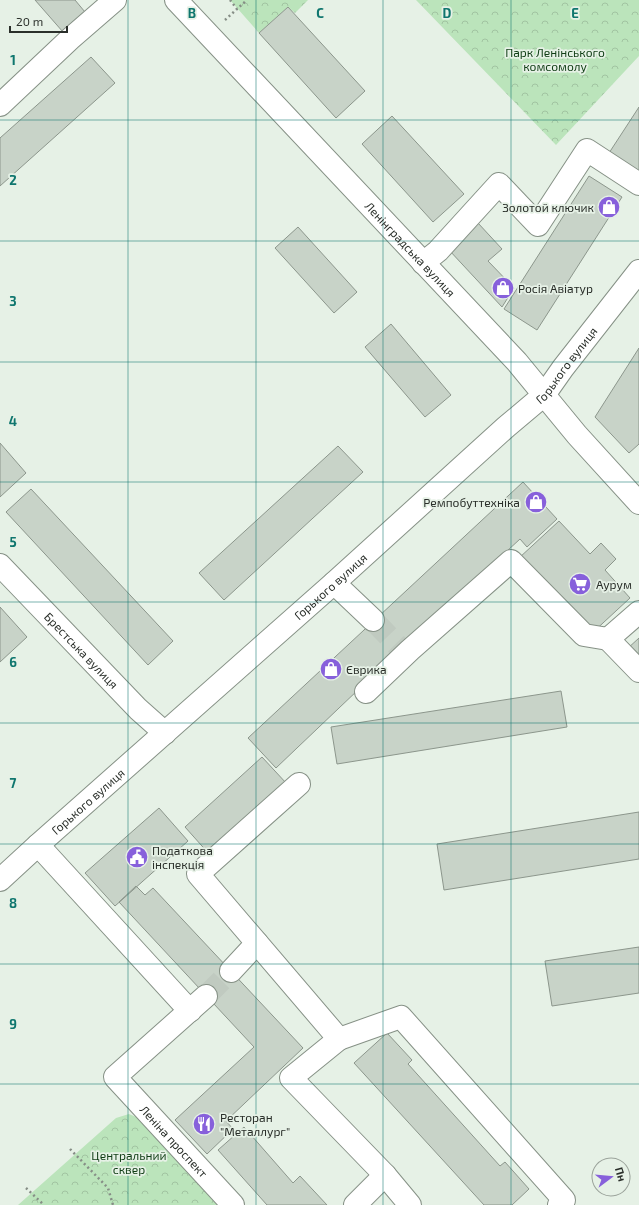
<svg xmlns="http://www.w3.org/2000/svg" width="639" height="1205" viewBox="0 0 639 1205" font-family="'Exo 2',sans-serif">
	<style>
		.forest { fill: url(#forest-crowns) }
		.building { fill: #c8d3c8; stroke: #8c968c }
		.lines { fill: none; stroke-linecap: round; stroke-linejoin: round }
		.minor-tunnel { stroke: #c0cac0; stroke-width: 22; stroke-dasharray: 22 11; stroke-linecap: butt }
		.minor-casing { stroke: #869186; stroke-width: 24 }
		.path { stroke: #868e86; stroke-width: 2.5; stroke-dasharray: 2 3; stroke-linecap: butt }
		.minor { stroke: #fff; stroke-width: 22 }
		.grid { fill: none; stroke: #0f766e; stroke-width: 1; stroke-opacity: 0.55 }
		.labels { text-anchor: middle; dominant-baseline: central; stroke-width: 3.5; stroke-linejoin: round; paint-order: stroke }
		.park-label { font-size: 12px; fill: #113e16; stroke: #e6f1e6 }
		.poi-label { font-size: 12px; fill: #2a2f2a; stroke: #e6f1e6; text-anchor: start }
		.street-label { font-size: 12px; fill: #2a2f2a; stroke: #e6f1e6 }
		.grid-label { font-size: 13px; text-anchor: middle; font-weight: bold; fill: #0f766e; stroke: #e6f1e6; stroke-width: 3.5; stroke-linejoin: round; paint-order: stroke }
	</style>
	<defs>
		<pattern id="forest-crowns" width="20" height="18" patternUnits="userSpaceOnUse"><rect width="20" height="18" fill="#bbe4bb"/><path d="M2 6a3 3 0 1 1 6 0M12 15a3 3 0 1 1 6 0" fill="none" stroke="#a1c4a1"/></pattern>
	</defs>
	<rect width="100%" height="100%" fill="#e6f1e6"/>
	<path class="forest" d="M230,0h78l-13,13 -7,-6 -29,26z
		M416,0h223v56l-83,89z
		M129,1114l19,8 76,83h-206l98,-87z"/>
	<path class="building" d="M35,0h40l10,12 -22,20z
		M288,7l77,84 -29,27 -77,-85z
		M91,57l24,26 -115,103v-48z
		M639,107v65l-30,-19z
		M392,116l72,78 -31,28 -71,-78z
		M589,176l33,21 -85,133 -33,-21z
		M478,223l24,26 -14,12 26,27 -12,19 -53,-57z
		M298,227l59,65 -23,21 -59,-65z
		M391,324l60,71 -26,22 -60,-70z
		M639,348v96l-10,9 -34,-36z
		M0,443l26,30 -26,24z
		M338,446l25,26 -139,128 -25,-27z
		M523,482l34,37 -30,28 -7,-8 -119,110 -125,119 -28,-30z
		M31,489l142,152 -25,24 -142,-153z
		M559,521l31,33 11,-11 15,16 -11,11 25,28 -40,37 -71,-77z
		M0,607l27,30 -27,25z
		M639,638v24l-12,-13z
		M561,691l6,36 -230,37 -6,-37z
		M262,757l25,27 -77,71 -25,-28z
		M159,808l29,33 -73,65 -30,-33z
		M639,812v47l-195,31 -7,-46z
		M136,886l9,9 8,-7 150,160 -77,73 7,8 -26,25 -32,-34 79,-73 -135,-145z
		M639,947v46l-87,13 -7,-45z
		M387,1033l25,27 -4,4 92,102 5,-4 24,27 -17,16h-28l-130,-142z
		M244,1127l49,56 7,-7 27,29h-60l-49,-55z"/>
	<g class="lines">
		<path class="minor-tunnel" d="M373,620l28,29
			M206,996l25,-25"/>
		<g class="minor-casing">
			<g id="minor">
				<path id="s1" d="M176,0l341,362 60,73 62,68"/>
				<path d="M0,105l70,-66 45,-39"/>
				<path d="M423,263l15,-12 61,-67 39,41 49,-75 52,34"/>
				<path id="s2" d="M0,565l138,144 27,24"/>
				<path d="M334,583l39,37"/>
				<path d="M639,612l-31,27 31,32"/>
				<path d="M366,692l44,-42 101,-89 73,74 24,4"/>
				<path d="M299,784l-101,90 141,165 -48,39 94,97 25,30"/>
				<path d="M38,845l152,166"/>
				<path id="s3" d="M0,880l38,-35 296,-262 172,-156 38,-32 19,-27 76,-97"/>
				<path d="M231,971l26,-28"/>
				<path id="s4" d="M206,996l-91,81 118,128"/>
				<path d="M339,1039l62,-22 163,183 -5,5"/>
				<path d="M355,1205l30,-30"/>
			</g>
		</g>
		<path class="path" d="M230,0l7,9 10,-9
			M225,20l12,-11
			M70,1149l38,39 5,17
			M26,1188l18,17"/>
		<use href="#minor" class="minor"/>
	</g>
	<path class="grid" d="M128,0v1205M256,0v1205M383,0v1205M511,0v1205M0,120h639M0,241h639M0,362h639M0,482h639M0,602h639M0,723h639M0,844h639M0,964h639M0,1084h639"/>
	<defs>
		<g id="shop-disc" transform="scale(1.15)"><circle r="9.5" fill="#8760db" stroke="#e6f1e6"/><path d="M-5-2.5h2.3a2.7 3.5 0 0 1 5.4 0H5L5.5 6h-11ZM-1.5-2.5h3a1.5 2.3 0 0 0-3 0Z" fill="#fff"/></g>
		<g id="supermarket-disc" transform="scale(1.15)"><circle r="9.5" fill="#8760db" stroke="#e6f1e6"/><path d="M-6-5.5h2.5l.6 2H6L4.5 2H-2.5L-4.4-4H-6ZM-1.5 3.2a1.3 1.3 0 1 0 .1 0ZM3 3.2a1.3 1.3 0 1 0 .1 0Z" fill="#fff"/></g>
		<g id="civic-disc" transform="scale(1.15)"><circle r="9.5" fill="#8760db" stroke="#e6f1e6"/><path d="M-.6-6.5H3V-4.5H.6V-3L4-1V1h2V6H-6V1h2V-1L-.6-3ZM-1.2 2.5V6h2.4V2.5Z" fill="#fff"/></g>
		<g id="restaurant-disc" transform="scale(1.15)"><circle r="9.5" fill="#8760db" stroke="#e6f1e6"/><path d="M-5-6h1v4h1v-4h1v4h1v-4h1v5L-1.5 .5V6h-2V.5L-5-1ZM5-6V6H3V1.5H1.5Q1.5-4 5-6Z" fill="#fff"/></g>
	</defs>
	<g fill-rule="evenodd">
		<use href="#shop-disc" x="609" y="207"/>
		<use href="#shop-disc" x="503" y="288"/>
		<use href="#shop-disc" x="536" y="502"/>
		<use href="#supermarket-disc" x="580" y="584"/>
		<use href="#shop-disc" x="331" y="669"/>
		<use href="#civic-disc" x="137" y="857"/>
		<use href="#restaurant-disc" x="204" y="1124"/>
	</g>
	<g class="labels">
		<g class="park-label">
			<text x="555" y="52">Парк Ленінського<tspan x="555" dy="14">комсомолу</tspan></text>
			<text x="129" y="1155">Центральний<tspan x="129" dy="14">сквер</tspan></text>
		</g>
		<g class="poi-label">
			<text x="594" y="207" text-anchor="end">Золотой ключик</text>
			<text x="518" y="288">Росія Авіатур</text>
			<text x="520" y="502" text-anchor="end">Ремпобуттехніка</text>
			<text x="596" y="584">Аурум</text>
			<text x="346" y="669">Єврика</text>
			<text x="152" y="850">Податкова<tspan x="152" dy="14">інспекція</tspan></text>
			<text x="220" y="1117">Ресторан<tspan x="220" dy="14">"Металлург"</tspan></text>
		</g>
		<g class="street-label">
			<text stroke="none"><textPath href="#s1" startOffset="342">Ленінградська вулиця</textPath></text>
			<text stroke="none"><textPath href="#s3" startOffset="766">Горького вулиця</textPath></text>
			<text stroke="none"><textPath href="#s3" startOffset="442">Горького вулиця</textPath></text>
			<text stroke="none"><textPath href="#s2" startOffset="118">Брестська вулиця</textPath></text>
			<text stroke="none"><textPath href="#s3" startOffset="118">Горького вулиця</textPath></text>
			<text stroke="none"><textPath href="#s4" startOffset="209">Леніна проспект</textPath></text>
		</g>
	</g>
	<g class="grid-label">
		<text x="192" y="18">B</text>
		<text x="320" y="18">C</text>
		<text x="447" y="18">D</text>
		<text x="575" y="18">E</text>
		<text x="13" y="65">1</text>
		<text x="13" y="185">2</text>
		<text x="13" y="306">3</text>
		<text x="13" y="426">4</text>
		<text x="13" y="547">5</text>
		<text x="13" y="667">6</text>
		<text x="13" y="788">7</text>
		<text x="13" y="908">8</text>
		<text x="13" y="1029">9</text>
	</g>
	<g transform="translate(611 1177) rotate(74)"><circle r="19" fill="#e6f1e6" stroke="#9ba39b"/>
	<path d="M0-3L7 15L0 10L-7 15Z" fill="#8760db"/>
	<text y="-6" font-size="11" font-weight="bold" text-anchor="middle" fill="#2a2f2a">Пн</text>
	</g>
	<path d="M10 26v6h57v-6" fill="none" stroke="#2a2f2a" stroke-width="2"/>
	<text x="16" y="26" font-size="12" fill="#2a2f2a" stroke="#e6f1e6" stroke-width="3" paint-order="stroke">20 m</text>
</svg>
